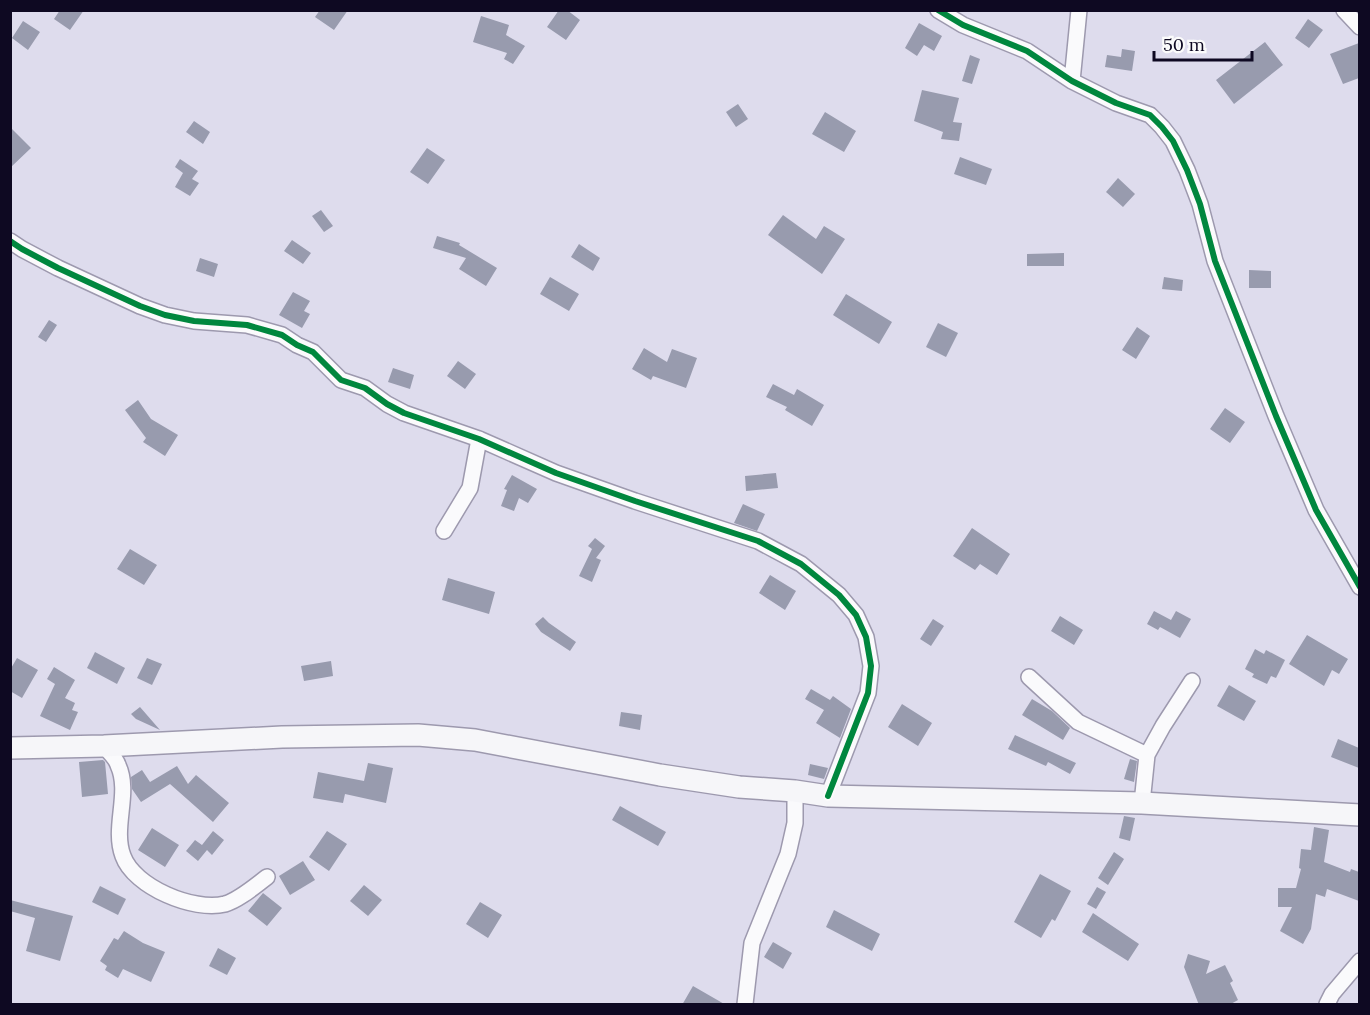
<svg xmlns="http://www.w3.org/2000/svg" width="1370" height="1015" viewBox="0 0 1370 1015" font-family="Lora,serif">
	<style>
		.building { fill: #989bae }
		.lines { fill: none; stroke-linecap: round; stroke-linejoin: round }
		.minor-casing { stroke: #9d99ae; stroke-width: 18 }
		.secondary-casing { stroke: #9d99ae; stroke-width: 24 }
		.minor { stroke: #fafafc; stroke-width: 15 }
		.secondary { stroke: #f6f6f9; stroke-width: 21 }
		.cycleway-casing { stroke: #fbfbfb; stroke-width: 10 }
		.cycleway { stroke: #00873e; stroke-width: 6 }
	</style>
	<rect width="100%" height="100%" fill="#dedced"/>
	<path class="building" d="M60,10h24l-14,20 -16,-11z
		M320,10h28l-14,20 -19,-13z
		M559,10h8l13,10 -14,20 -19,-13z
		M481,16l28,9 -3,10 19,11 -12,18 -9,-5 3,-6 -34,-11z
		M1308,19l15,11 -14,18 -14,-10z
		M23,21l17,11 -12,18 -16,-12z
		M919,23l23,13 -8,15 -10,-6 -7,11 -12,-8z
		M1265,42l18,23 -49,39 -18,-24z
		M1359,43v35l-16,6 -13,-30z
		M1122,49l13,2 -3,20 -27,-4 2,-12 14,2z
		M970,55l10,4 -8,25 -10,-3z
		M922,90l37,8 -6,24 9,1 -3,18 -18,-2 2,-7 -29,-11z
		M738,104l10,15 -12,8 -10,-15z
		M825,112l31,19 -12,21 -32,-18z
		M194,121l16,11 -7,12 -17,-12z
		M10,127l21,21 -21,20z
		M427,148l18,12 -17,24 -18,-12z
		M960,157l32,12 -6,16 -32,-11z
		M180,159l18,12 -6,8 7,4 -9,13 -15,-9 8,-14 -8,-6z
		M1118,178l17,16 -12,13 -17,-15z
		M321,210l12,16 -9,6 -12,-16z
		M783,215l33,24 8,-13 21,13 -23,35 -54,-39z
		M437,236l23,7 -1,2 38,23 -11,18 -27,-17 7,-11 -33,-10z
		M292,240l19,13 -8,11 -19,-13z
		M579,244l21,14 -7,13 -22,-14z
		M1064,253v13h-37v-12z
		M200,258l18,6 -4,13 -18,-6z
		M1249,270l22,1v17h-22z
		M550,277l29,17 -10,17 -29,-17z
		M1164,277l19,3 -1,11 -20,-2z
		M293,292l17,9 -6,10 6,3 -8,14 -23,-13z
		M846,294l46,28 -13,22 -46,-29z
		M49,320l8,5 -11,17 -8,-5z
		M938,323l20,10 -12,24 -20,-10z
		M1137,327l13,9 -14,23 -14,-9z
		M644,348l23,14 5,-13 25,9 -11,30 -33,-12 -2,4 -19,-11z
		M458,361l18,13 -11,15 -18,-13z
		M393,368l21,7 -4,14 -22,-7z
		M773,384l21,11 3,-6 27,16 -12,21 -27,-16 2,-3 -21,-10z
		M138,400l13,19 27,16 -13,21 -22,-14 3,-4 -21,-28z
		M1225,408l20,14 -15,21 -20,-14z
		M776,473l2,15 -32,3 -1,-15z
		M512,475l25,14 -9,14 -9,-5 -5,13 -13,-5 6,-16 -3,-1z
		M743,504l22,10 -8,17 -23,-8z
		M972,528l38,26 -13,21 -17,-11 -5,6 -22,-14z
		M595,538l10,8 -9,12 5,2 -9,22 -13,-6 13,-27 -4,-3z
		M130,549l27,16 -13,20 -27,-16z
		M770,575l26,16 -11,19 -26,-17z
		M448,578l47,14 -6,22 -47,-14z
		M1154,611l17,9 5,-9 15,8 -11,19 -20,-11 -2,3 -11,-6z
		M1060,616l23,14 -9,15 -23,-14z
		M543,617l6,6 27,19 -6,9 -29,-19 -6,-8z
		M933,619l11,7 -13,20 -11,-7z
		M1307,635l41,24 -9,15 -7,-4 -8,16 -35,-22z
		M1255,649l9,5 2,-4 19,10 -9,18 -5,-2 -4,8 -15,-7 2,-3 -9,-5z
		M95,652l30,16 -8,16 -30,-16z
		M17,658l21,12 -16,28 -12,-7v-21z
		M147,658l15,6 -10,21 -15,-7z
		M331,661l2,15 -29,5 -3,-15z
		M54,667l21,13 -10,18 10,5 -3,7 6,2 -8,18 -30,-14 15,-32 -8,-5z
		M1229,685l27,16 -12,20 -27,-15z
		M811,689l19,11 3,-4 18,13 -11,29 -24,-15 8,-13 -19,-11z
		M1032,699l20,12 18,17 -7,12 -41,-25z
		M902,704l30,19 -14,23 -30,-19z
		M140,707l20,23 -24,-11 -5,-5z
		M621,712l21,3 -2,15 -21,-4z
		M1015,735l61,28 -6,11 -22,-12 -2,4 -38,-17z
		M1338,739l21,9v20l-28,-11z
		M1130,759l7,2 -3,21 -10,-3z
		M103,760l2,2 3,32 -26,3 -3,-35z
		M368,763l25,5 -7,35 -41,-9 -2,9 -30,-5 5,-26 46,9z
		M810,764l18,4 -4,11 -16,-4z
		M177,766l11,18 8,-9 33,28 -16,19 -43,-38 -29,18 -9,-13 -1,-12 11,-7 8,12z
		M620,806l46,26 -8,14 -46,-26z
		M1124,816l11,2 -5,23 -11,-3z
		M1314,827l15,3 -5,32 26,10 1,-3 8,3v29l-32,-12 -2,8 -9,-3 -5,35 -8,15 -23,-13 12,-24h-14v-19h18l5,-19 -2,-1 2,-19 10,1z
		M152,828l27,17 -14,22 -27,-17z
		M213,831l11,9 -12,15 -5,-5 -9,11 -12,-10 9,-11 7,5z
		M327,831l20,13 -18,27 -20,-14z
		M1114,852l10,7 -16,26 -10,-7z
		M303,861l12,19 -25,15 -11,-19z
		M1040,874l31,17 -16,30 -3,-2 -11,19 -27,-16z
		M364,885l18,15 -14,16 -18,-15z
		M100,886l26,13 -8,16 -26,-13z
		M1097,887l9,5 -10,17 -9,-5z
		M263,893l19,15 -15,18 -19,-15z
		M10,900l63,16 -13,45 -34,-10 9,-33 -25,-7z
		M480,902l22,13 -14,23 -22,-14z
		M834,910l46,24 -8,17 -46,-24z
		M1093,913l46,31 -11,17 -46,-29z
		M124,931l19,12 22,9 -14,30 -28,-13 -5,9 -13,-8 2,-4 -7,-5 14,-23 4,2z
		M773,942l19,11 -9,16 -19,-12z
		M218,948l18,10 -9,17 -18,-9z
		M1188,954l22,7 -4,13 19,-9 8,16 -3,2 8,17 -9,5h-30l-15,-38z
		M693,986l33,19h-44z"/>
	<g class="lines">
		<g class="minor-casing">
			<path id="minor" d="M938,10l25,15 64,26 45,30 44,22 34,12 12,12 11,14 14,29 13,34 15,57 61,155 40,94 44,77
				M1344,10l16,17
				M1072,81l7,-71
				M10,241l12,8 36,19 82,38 25,9 29,6 53,4 35,10 15,10 16,7 28,28 24,8 22,16 17,9 75,26 77,34 79,28 123,40 43,23 38,31 17,20 10,22 5,29 -3,27 -40,103
				M444,531l26,-43 9,-49
				M1029,677l49,45 69,33 -5,48
				M104,746c5,6 12,12 14,19 13,28 -6,62 5,91 11,31 71,56 102,48 14,-4 30,-18 42,-27
				M1147,755l16,-29 29,-45
				M745,1004l7,-61 36,-89 7,-31v-32
				M1327,1004l5,-10 28,-33"/>
		</g>
		<g class="secondary-casing">
			<path id="secondary" d="M10,748l94,-2 178,-9 136,-2 57,5 185,35 79,12 56,4 33,5 314,7 218,12"/>
		</g>
		<use href="#minor" class="minor"/>
		<use href="#secondary" class="secondary"/>
		<g class="cycleway-casing">
			<path id="cycleway" d="M938,10l25,15 64,26 45,30 44,22 34,12 12,12 11,14 14,29 13,34 15,57 61,155 40,94 44,77
				M10,241l12,8 36,19 82,38 25,9 29,6 53,4 35,10 15,10 16,7 28,28 24,8 22,16 17,9 75,26 77,34 79,28 123,40 43,23 38,31 17,20 10,22 5,29 -3,27 -40,103"/>
		</g>
		<use href="#cycleway" class="cycleway"/>
	</g>
	<rect width="1370" height="1015" fill="none" stroke="#0e0922" stroke-width="24"/>
	<path d="M1154 51v9h98v-9" fill="none" stroke="#0e0922" stroke-width="3"/>
	<text x="1163" y="51" font-size="18" fill="#0e0922" stroke="#fbfbfb" stroke-width="4.5" paint-order="stroke">50 m</text>
</svg>
